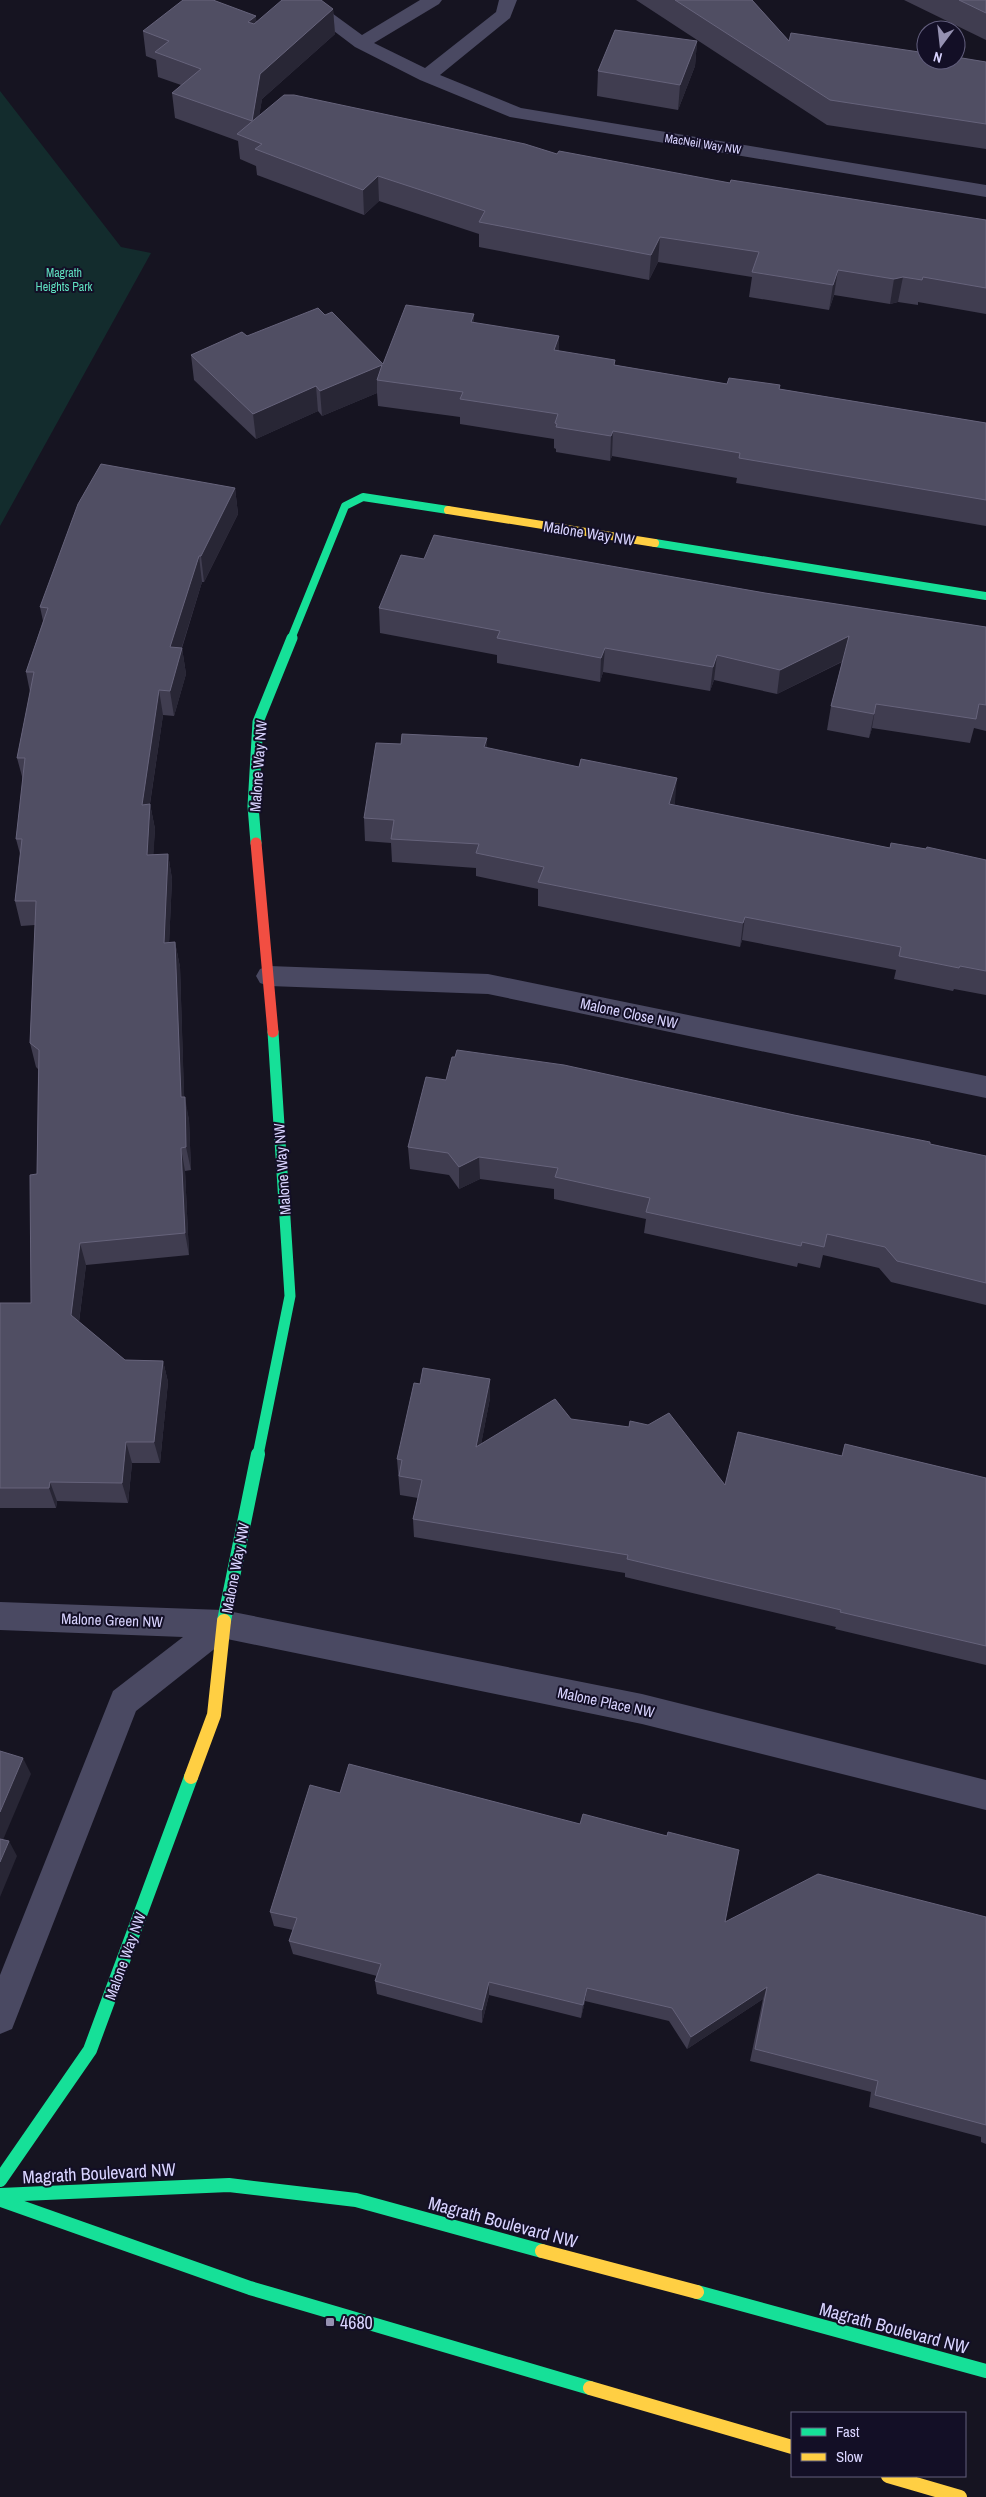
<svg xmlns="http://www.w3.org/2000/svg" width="986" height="2497" viewBox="0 0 986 2497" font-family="'Archivo Narrow',sans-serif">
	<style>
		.green { fill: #132c2d }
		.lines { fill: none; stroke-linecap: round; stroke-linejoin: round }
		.street { fill: #4a4962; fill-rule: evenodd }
		.fast-far2 { stroke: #16e098; stroke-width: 8 }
		.fast-far1 { stroke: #16e098; stroke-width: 11 }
		.fast { stroke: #16e098; stroke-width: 14 }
		.slow-far1 { stroke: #ffcf43; stroke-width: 8 }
		.slow { stroke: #ffcf43; stroke-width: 14 }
		.jam { stroke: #f24e42; stroke-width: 11 }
		.wall { fill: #403d50 }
		.shaded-wall { fill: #282635 }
		.building { fill: #504e63; stroke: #66637b }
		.poi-dot { fill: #9591b1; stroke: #130f26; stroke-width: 2 }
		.labels { text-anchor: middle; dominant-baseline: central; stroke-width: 4; stroke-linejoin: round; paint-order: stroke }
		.far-street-label { font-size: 12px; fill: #d9d4ff; stroke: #130f26 }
		.far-park-label { font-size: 12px; fill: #5fe0c0; stroke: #130f26 }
		.street-label { font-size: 15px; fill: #d9d4ff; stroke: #130f26 }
		.near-street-label { font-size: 18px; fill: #d9d4ff; stroke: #130f26 }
		.near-poi-label { font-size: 18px; fill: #d9d4ff; stroke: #130f26; text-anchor: start }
	</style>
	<rect width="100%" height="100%" fill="#161421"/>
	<path class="green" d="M0,91l121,156 30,6 -151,273z"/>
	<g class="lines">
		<path class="street" d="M293,0h21l48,35 58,-35h22l-3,4 -65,39 51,25 71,-56 3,-12h18l-7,18 -70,57 81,33 465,77v12l-476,-80 -90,-37 -65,-33z
			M269,966l219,8 498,102v22l-498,-104 -219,-8 -9,-3 -4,-7 4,-7z
			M0,1602l223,8 419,84 344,86v30l-344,-86 -415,-85 -91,72 -124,318 -12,5v-59l113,-284 70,-54 -183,-7z"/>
		<path class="fast-far2" d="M655,543l331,53
			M291,639l54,-133 18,-9 85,13"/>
		<path class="fast-far1" d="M256,843l-3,-37 5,-84 34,-84
			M258,1455l32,-159 -17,-264"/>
		<path class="fast" d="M224,1621l34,-167
			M0,2180l90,-130 101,-273
			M0,2195l229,-10 127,15 186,51
			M1,2200l249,88 340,100
			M697,2292l289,79"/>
		<path class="slow-far1" d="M448,510l207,33"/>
		<path class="slow" d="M191,1777l23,-62 10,-94
			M542,2251l155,41
			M590,2388l202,59
			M888,2476l72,21"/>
		<path class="jam" d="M256,843l17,189"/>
	</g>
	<path class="wall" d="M636,0h116l37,41 197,21v87l-159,-24z
		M904,0h82v40z
		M333,9l2,25 -73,65 -3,17 298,38 173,29 256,37v94l-68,-12v3l-20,-3 -8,2 -56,-9 -5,15 -80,-13 3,-20 -94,-15 -9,18 -170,-33v-13l-100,-33 -15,14 -107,-40 -1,-9 -16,-7 -2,-18 -63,-23 -3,-25 9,-8 -23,-8 -2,-17 -10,-4 -3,-25 114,-10z
		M697,41l-2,25 -17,44 -81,-14 1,-25z
		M474,314v9l85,13v15l56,14 112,19 53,5 206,34v103l-250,-43 1,-5 -125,-22 -2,5 -54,-9v-3l-2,-1v-9l-94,-15v-7l-82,-11 -1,-13 -55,23 -4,-5 -62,28 -62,-59 -3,-25 56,-19 78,-21 58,49z
		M235,488l3,26 -34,68h-2l-20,66 4,26 -12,42 -11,-1 -13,89 5,25 -2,26 15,-1 4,25 -3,64 6,-1 5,25 4,130 5,23 2,50 -6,1 4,84 -103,10 -7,57 46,38 38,1 5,21 -8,81h-28l-4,40 -71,-2 -1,7h-56v-205h31l6,-129 1,-105 -2,-2 -6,-24 5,-118 -14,1 -6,-25 5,-47 -4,-15 7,-59 -6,-22 13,-66 -4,-20 17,-51 -3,-14z
		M424,559l341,34 221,34v104l-12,-3 -4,15 -98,-15 -3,10 -42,-8 4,-24 11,-44 -65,32 -63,-14 -4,11 -107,-19 -3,10 -103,-19v-8l-117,-22 -1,-25z
		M487,748l188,54 -1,3 216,43 96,12v135l-32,-6 -1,2 -59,-12 2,-9 -154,-30 -2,7 -202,-41v-17l-62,-13v-8l-84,-6 -1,-19 -26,-2 -1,-23z
		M446,1080l348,35 192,41v149l-95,-23 -12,-14 -56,-13 -3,13 -22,-5 -1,4 -153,-34 2,-14 -92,-20v-10l-74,-10 -21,10 -10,-14 -39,-6 -2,-22z
		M490,1398l-9,46 90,-25 154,66 117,-29 3,-12 141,34v187l-151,-36 1,-2 -211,-50v-4l-211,-36 -1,-18 5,-21 -18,-3 -3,-36z
		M270,1912l455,10 261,-5v227l-5,-2v-5l-112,-30 2,-15 -121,-31 13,-62 -76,50 -18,-28 -84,-20 -4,17 -92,-23 -7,28 -105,-29 -2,-13 2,-5 -84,-22 -4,-13 4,-11 -19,-4z"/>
	<path class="shaded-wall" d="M333,9l2,25 -73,65 -7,42 -2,-1 -1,-19 8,-47z
		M256,16l2,25 -10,-19z
		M697,41l-2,25 -17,44 2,-25z
		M378,176l1,25 -15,14 -1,-25z
		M660,237l-2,25 -9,18 2,-25z
		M838,270l-4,25 -5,15 4,-25z
		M903,277l-5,25 -8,2 4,-25z
		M474,314v25l-3,-17z
		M559,336v25l-5,-11z
		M382,365l-5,15v13l-55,23 -2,-25z
		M316,386l2,25 -62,28 -3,-25z
		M613,431l-1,25 -2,5 1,-25z
		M235,488l3,26 -34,68 -3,-26z
		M199,556l3,26 -28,90 -4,-25z
		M849,636l-4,24 -68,34 3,-24z
		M182,648l4,26 -12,42 -4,-25z
		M605,648l-2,24 -3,10 1,-24z
		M717,655l-3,25 -4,11 3,-24z
		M159,690l4,25 -17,115 -4,-25z
		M876,704l-4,24 -3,10 5,-24z
		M487,738v24l-3,-15z
		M677,778l-2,24 -8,26 2,-24z
		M150,804l5,25 -3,51 -5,-25z
		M168,854l4,25 -4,88 -4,-24z
		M745,917l-3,23 -2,7 3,-24z
		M175,942l5,25 5,154 -4,-24z
		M185,1097l4,23 2,50 -5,-23z
		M181,1148l4,23 4,84 -4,-22z
		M479,1157l1,22 -21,10v-22z
		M80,1243l6,22 -9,72 -6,-22z
		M163,1361l5,21 -8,81 -6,-21z
		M490,1379v19l-13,68 -1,-19z
		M126,1442l6,21 -4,40 -6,-20z
		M50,1482l7,19 -1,7 -7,-20z
		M23,1758l8,16 -31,73v-35z
		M9,1841l8,15 -17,41v-35z
		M489,1982v13l-7,28v-13z
		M767,1987l-4,12 -76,50 4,-12z
		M587,1988l-2,13 -4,17 2,-13z"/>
	<path class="building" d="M183,0h30l43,16 -8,6 6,2 28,-24h39l12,9 -73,65 -8,47 -80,-28 29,-24 -46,-17 14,-11 -26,-10z
		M675,0h77l37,41 2,-8 135,20v7h30v-3l30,5v62l-156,-24z
		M959,0h27v13z
		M615,30l82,11 -17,44 -82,-14z
		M284,95h10l231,49 32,10 2,-3 171,32 1,-3 255,40v68l-63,-11 -1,3 -19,-3 -9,2 -56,-9 -5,15 -81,-13 7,-20 -99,-15 -9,18 -172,-33 6,-11 -107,-35 -15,14 -108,-41 7,-5 -25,-10z
		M406,305l68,9 -3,8 88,14 -5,14 61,10 -1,5 113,19 2,-6 51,7 -1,4 207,34v77l-247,-42 1,-5 -127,-22 -2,5 -55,-9 1,-3 -2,-1 3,-9 -98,-15 3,-7 -86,-12 5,-15 -62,26 -4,-5 -63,28 -62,-59 51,-23 5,4 71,-28 7,7 7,-3 51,52z
		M101,464l134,24 -34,68h-2l-29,91 12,1 -12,43 -11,-1 -17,115 8,-1 -3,51 21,-1 -4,89 11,-1 6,155h4l1,50 -5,1 4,85 -105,10 -9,72 54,45 38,1 -9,81h-28l-4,41 -72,-1 -1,6h-49v-185h31l-1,-128 7,-1 2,-124 -9,-7 6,-142h-21l7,-62h-6l9,-81h-8l17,-86h-8l22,-64 -8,-1 38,-103z
		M434,535l331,58 221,34v78l-7,-1 -3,15 -100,-15 -2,10 -43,-8 18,-70 -69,34 -63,-15 -4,12 -108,-19 -4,10 -104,-20 3,-7 -121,-23 22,-53 23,4z
		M402,734l85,4 -3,9 95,20 2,-8 96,19 -8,26 221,44 1,-5 35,6 1,-2 59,13v111l-26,-5 -1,2 -60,-12 2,-9 -156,-30 -2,6 -205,-41 6,-15 -68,-14 3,-9 -88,-5 3,-19 -30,-2 12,-75 25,1z
		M457,1050l107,15 230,50 136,27v2l56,12v127l-89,-22 -12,-14 -58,-13 -3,13 -22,-5 -1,4 -155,-34 4,-14 -95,-21 3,-9 -79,-11 -20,10 -11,-14 -40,-6 18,-70 20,3 6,-23h3z
		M423,1368l67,11 -14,68 79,-48 16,20 58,8 1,-6 18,4 21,-12 56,72 13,-53 104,24 3,-12 141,34v168l-146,-34 1,-2 -214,-51 1,-4 -215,-36 9,-39 -23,-4 3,-16 -5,-1 17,-76 6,1z
		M0,1751l23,7 -23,54z
		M349,1764l231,60 3,-10 84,22 1,-4 71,18 -14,72 93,-48 168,43v208l-111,-30 3,-14 -123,-32 12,-62 -76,50 -19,-29 -85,-20 -4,17 -94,-23 -7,28 -107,-29 6,-17 -92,-23 8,-23 -27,-6 40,-127 30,8z
		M0,1839l9,2 -9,21z"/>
	<rect class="poi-dot" x="325" y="2317" width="10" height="10" rx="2.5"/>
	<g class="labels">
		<g class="far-street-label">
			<text transform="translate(703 144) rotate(9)">MacNeil Way NW</text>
		</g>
		<g class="far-park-label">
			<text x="64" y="273">Magrath<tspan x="64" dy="14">Heights Park</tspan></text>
		</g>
		<g class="street-label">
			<text transform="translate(589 533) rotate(9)">Malone Way NW</text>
			<text transform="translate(258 766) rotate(-86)">Malone Way NW</text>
			<text transform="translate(629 1013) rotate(12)">Malone Close NW</text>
			<text transform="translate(282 1169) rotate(-94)">Malone Way NW</text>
			<text transform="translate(235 1568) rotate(-79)">Malone Way NW</text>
			<text transform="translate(112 1620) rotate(2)">Malone Green NW</text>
			<text transform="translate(606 1702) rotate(12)">Malone Place NW</text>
			<text transform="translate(125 1956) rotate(-70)">Malone Way NW</text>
		</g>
		<g class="near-street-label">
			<text transform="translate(99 2173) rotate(-3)">Magrath Boulevard NW</text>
			<text transform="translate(503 2222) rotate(15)">Magrath Boulevard NW</text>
			<text transform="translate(894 2328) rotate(15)">Magrath Boulevard NW</text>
		</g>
		<g class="near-poi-label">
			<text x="340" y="2322">4680</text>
		</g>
	</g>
	<rect x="791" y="2412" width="175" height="65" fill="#130f26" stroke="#625e7d"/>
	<rect x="801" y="2428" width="25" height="8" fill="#16e098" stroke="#625e7d"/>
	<text x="836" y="2437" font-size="15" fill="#d9d4ff">Fast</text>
	<rect x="801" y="2453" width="25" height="8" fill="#ffcf43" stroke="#625e7d"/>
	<text x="836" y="2462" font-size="15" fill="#d9d4ff">Slow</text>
	<g transform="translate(941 45) rotate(195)"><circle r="24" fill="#130f26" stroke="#625e7d"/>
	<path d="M0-4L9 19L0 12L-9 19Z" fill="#9591b1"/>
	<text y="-8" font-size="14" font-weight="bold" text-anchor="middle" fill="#d9d4ff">N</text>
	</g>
</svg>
